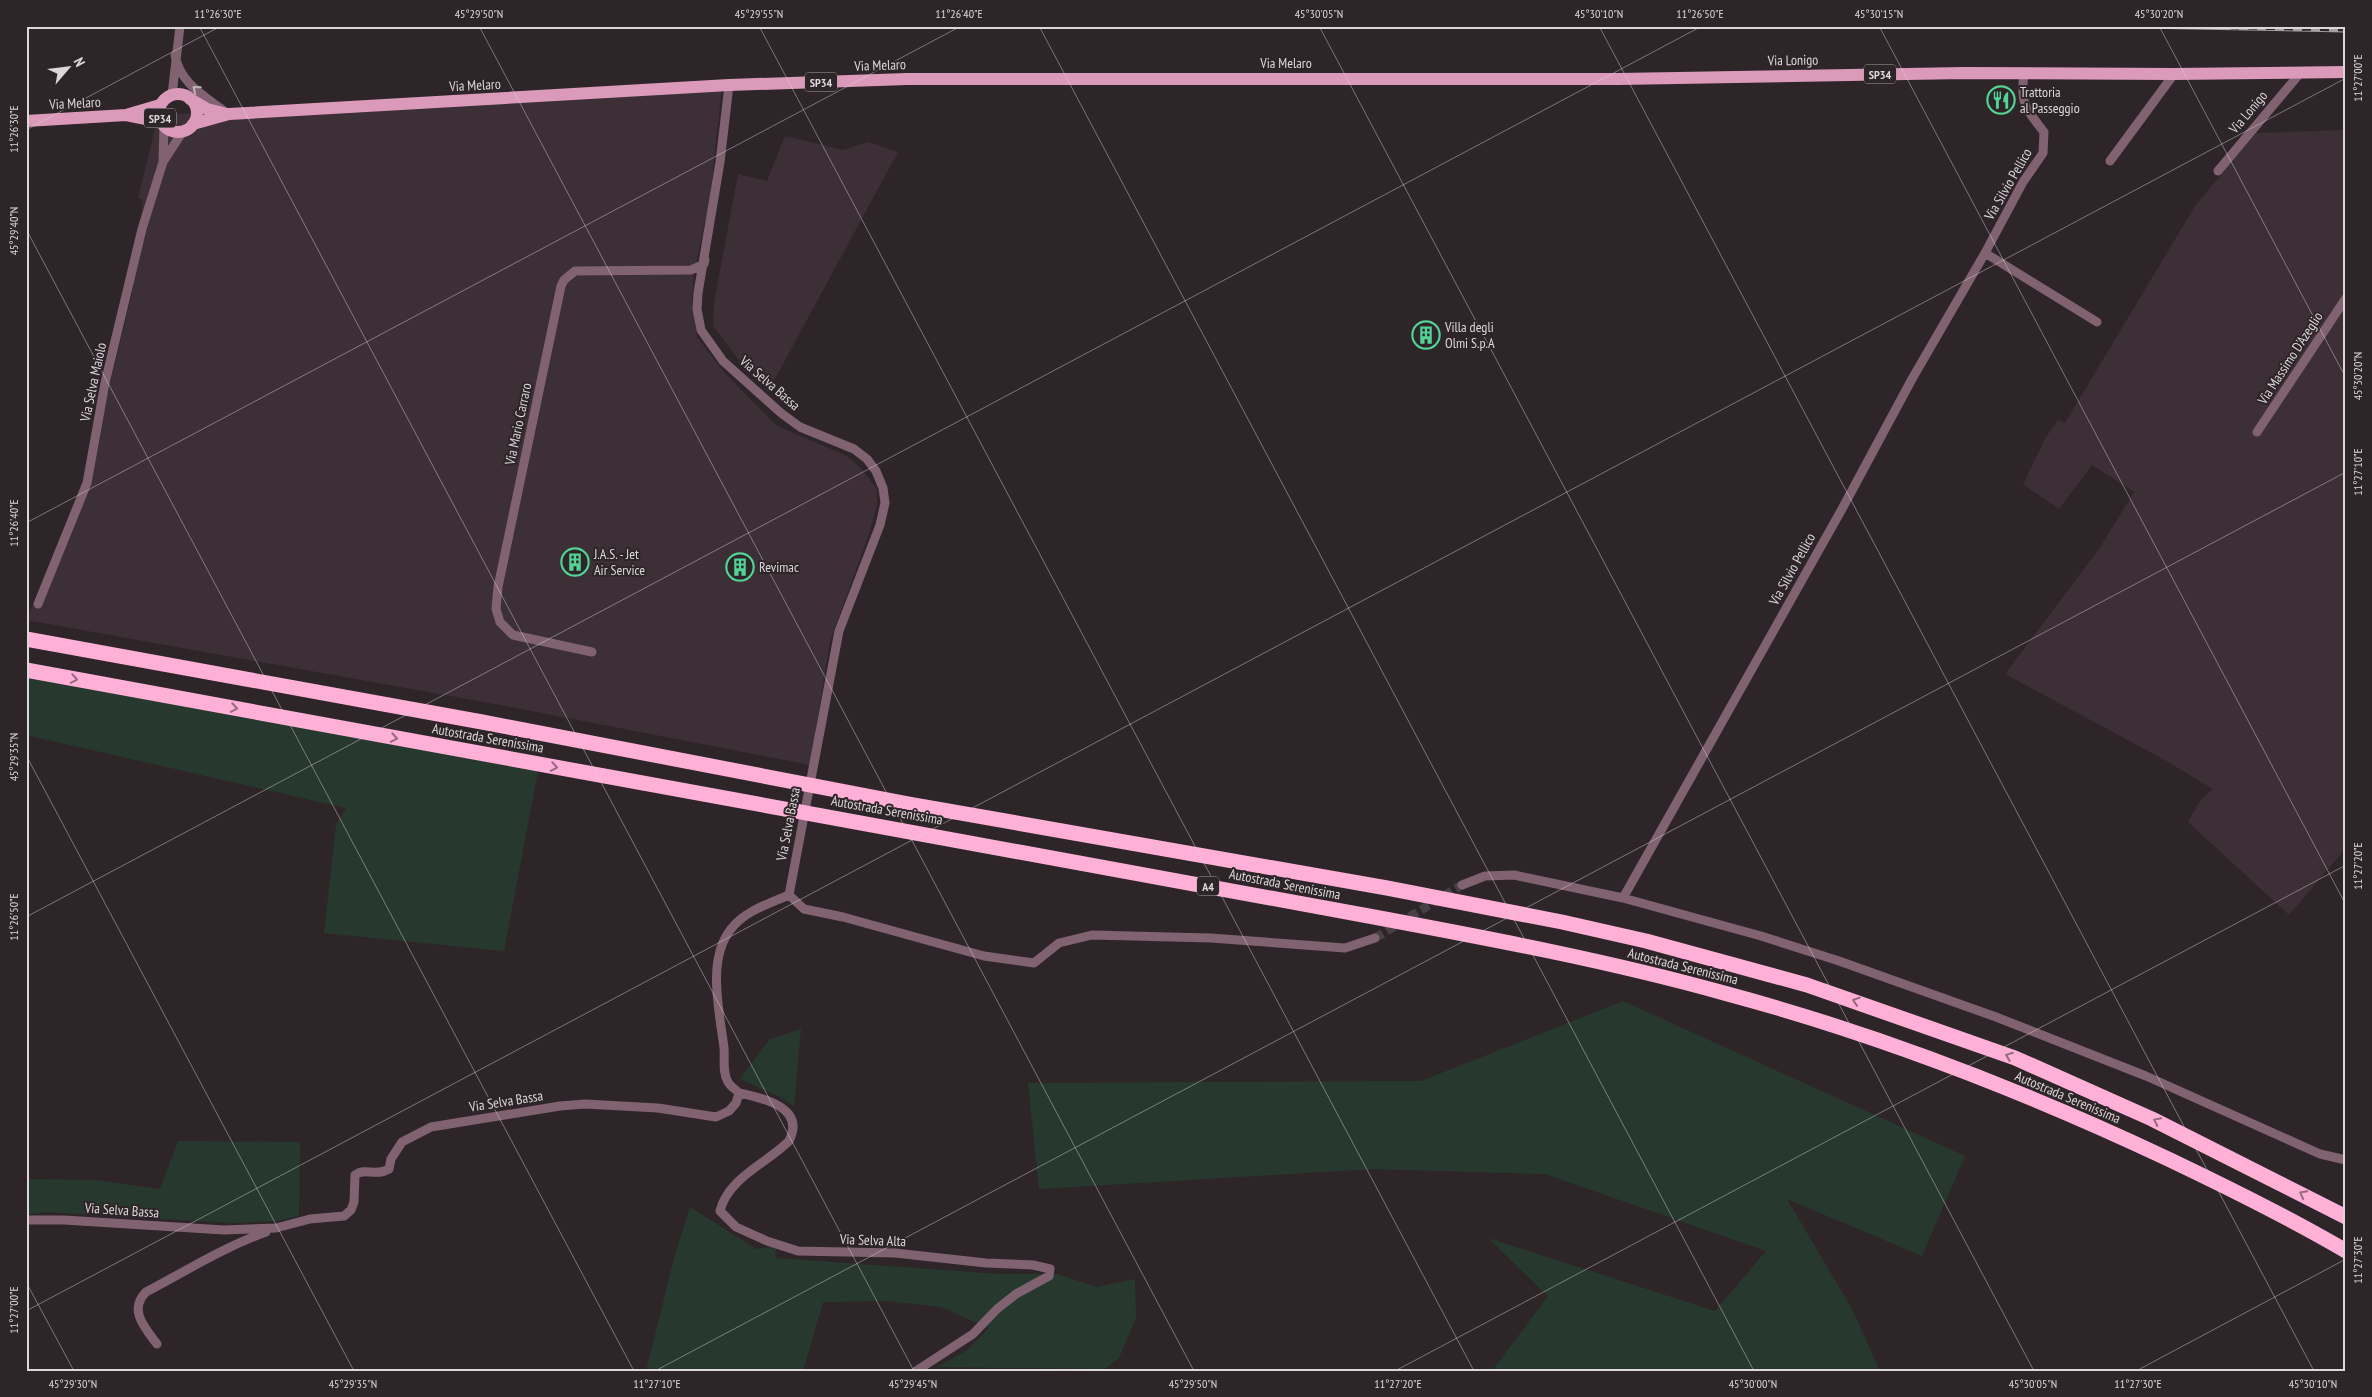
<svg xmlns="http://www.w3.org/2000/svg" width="2372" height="1397" viewBox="0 0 2372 1397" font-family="'PT Sans Narrow',sans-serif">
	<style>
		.built { fill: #3d2f36 }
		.green { fill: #27392f }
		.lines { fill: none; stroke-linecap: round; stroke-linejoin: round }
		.street-tunnel { stroke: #484044; stroke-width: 9; stroke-dasharray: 9 4.5; stroke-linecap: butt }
		.street { stroke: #816271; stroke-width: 9 }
		.primary { stroke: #db9aba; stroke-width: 12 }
		.highway { stroke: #ffb0d7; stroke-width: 15 }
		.rail-casing { stroke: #a7a1a4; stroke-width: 5 }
		.rail { stroke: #2e2529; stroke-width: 3; stroke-dasharray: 9; stroke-linecap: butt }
		.oneway { stroke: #c1b4ba }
		.oneway2 { stroke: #966a80 }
		.ticks { fill: none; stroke: #ddd7da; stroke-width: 1; stroke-opacity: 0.45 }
		.labels { text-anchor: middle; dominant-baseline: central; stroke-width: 4; stroke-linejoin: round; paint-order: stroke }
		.shield { fill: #2e2529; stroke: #a8a2a5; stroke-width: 1 }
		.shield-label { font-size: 12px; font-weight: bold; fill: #ddd7da }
		.street-label { font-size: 14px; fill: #ddd7da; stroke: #2e2529 }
		.poi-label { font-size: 14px; fill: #ddd7da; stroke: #2e2529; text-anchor: start }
		.neatline { fill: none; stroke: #ddd7da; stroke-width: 2 }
		.ticks-label { font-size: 12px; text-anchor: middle; fill: #ddd7da }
	</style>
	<rect width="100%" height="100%" fill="#2e2529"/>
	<path class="built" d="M722,87l-12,110 -16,77 -2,26 5,37 26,34 54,55 68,29 14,11 18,23v16l-9,32 -38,104 -20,124 -304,-59 -480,-86 28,-59 29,-68 49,-199 11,-94 -5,-2 18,-73 -1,-10z
		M2346,130v718l-57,67 -101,-93 12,-21 13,-12 -50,-30 -158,-85 94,-125 35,-57 -42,-27 -33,44 -36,-25 23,-47 12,-17 7,3 130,-217 61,-73z
		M785,136l58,14 25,-8 30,10 -127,234 -33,-27 -25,-33 1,-23 24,-129 29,7z"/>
	<path class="green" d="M26,677l512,94 -34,180 -180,-18 12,-108 10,-17 -320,-73z
		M1623,1001l342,155 -43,100 -135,-57 65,110 28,62h-388l56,-75 -60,-58 227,73 51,-60 -221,-77 -172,-5 -334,20 -11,-106 393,-2z
		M801,1029l-7,77 -14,-9 -40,-18 30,-40z
		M178,1141l122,1 -1,74 -23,5 -40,2 -190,-11 -20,3v-36l70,1 64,9z
		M690,1207l66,42 20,-3 -1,12 224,16h58l40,13 38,-8 1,39 -17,40 -14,11 -168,-2 29,-16 23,-23 -48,-21 -54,-6 -64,1 -20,69h-157l27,-109z"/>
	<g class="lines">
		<path class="street-tunnel" d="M1375,938l87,-53"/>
		<path class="street" d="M175,55c5,28 28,40 49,56
			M172,95l8,-69
			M2110,161l64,-87
			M163,162l20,-31
			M2218,171l83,-99
			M1985,253l112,69
			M2257,432l89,-134
			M38,604l49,-121 18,-100 37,-154 21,-67 1,-36
			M592,652l-79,-17 -13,-13 -4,-13 2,-22 63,-301 3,-6 11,-9 116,-1 13,-6 1,-4
			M1462,885l23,-9 29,-1 109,23 138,38 78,25 157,56 150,59 174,78 26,6
			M789,895l15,14 39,8 141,39 50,7 25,-20 33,-8 119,3 134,10 30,-10
			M1623,898l219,-389 70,-130 73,-126 38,-71 20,-29 1,-21c-19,-24 -24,-29 -20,-59
			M739,1093c25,5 67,15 50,48 -23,23 -61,37 -69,70l16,16 31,14 31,10 97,2 91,10 47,2 17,4 -1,7 -33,18 -19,15 -24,25 -57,37
			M26,1220h38l160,10 52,-2 34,-9 34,-3 7,-6 3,-8 1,-27c10,-8 20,2 34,-6l2,-10 11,-17 29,-15 129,-21 25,-2 73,4 58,9 13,-6 7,-8 3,-10c-4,-4 -9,-7 -11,-11 -6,-10 -3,-23 -4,-34 -4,-35 -18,-88 7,-119 14,-18 37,-25 58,-34l50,-264 41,-106 5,-22 -2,-15 -7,-17 -9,-12 -13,-10 -54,-22 -19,-14 -58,-52 -22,-31 -4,-21 1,-16 22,-131 9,-77
			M157,1344c-12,-16 -29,-34 -11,-52 40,-21 78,-45 120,-60"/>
		<path class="primary" d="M159 113a19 19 0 1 1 38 0a19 19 0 1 1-38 0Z
			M190,99l17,10 20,5
			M126,115l34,-10
			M26,121l100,-6 35,7
			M193,124l36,-10 500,-29 178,-6h712l345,-6 210,1 172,-2"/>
		<path class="highway" d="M26,639l456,83 427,82 478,84 175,34 84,19 161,44 208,73 137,61 194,98
			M26,670l1348,247c118,22 235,44 350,76 153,41 300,98 442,165 61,29 122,59 180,93"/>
		<g class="rail-casing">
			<path id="rail" d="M2140,26l206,4"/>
		</g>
		<use href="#rail" class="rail"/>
	</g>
	<defs><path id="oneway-chevron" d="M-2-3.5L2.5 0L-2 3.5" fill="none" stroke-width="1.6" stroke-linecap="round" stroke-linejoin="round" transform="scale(1.25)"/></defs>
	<use class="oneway" href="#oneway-chevron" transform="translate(196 89) rotate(-140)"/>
	<g class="oneway2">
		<use href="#oneway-chevron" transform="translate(74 679) rotate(10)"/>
		<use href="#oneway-chevron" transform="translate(234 708) rotate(10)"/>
		<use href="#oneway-chevron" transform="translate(394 738) rotate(10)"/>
		<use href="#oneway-chevron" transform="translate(554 767) rotate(10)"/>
		<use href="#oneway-chevron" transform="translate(1856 1001) rotate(-162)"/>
		<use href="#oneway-chevron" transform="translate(2009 1056) rotate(-159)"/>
		<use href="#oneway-chevron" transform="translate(2157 1121) rotate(-154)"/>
		<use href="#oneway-chevron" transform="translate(2303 1194) rotate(-152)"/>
	</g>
	<path class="ticks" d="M199,26l715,1345M479,26l715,1345M759,26l715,1345M1039,26l715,1345M1319,26l715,1345M1599,26l715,1345M1879,26l467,879M2159,26l187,352M26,130l195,-104M26,229l608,1142M26,523l935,-497M26,755l328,616M26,917l1676,-891M26,1282l48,89M26,1311l2320,-1233M655,1371l1691,-899M1395,1371l951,-506M2136,1371l210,-112"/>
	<defs>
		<g id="restaurant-ring" transform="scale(1.4375)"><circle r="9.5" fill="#2e2529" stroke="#53d396" stroke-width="1.5"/><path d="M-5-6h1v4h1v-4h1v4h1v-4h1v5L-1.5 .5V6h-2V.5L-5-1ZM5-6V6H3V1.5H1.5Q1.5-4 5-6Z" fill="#53d396"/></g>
		<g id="building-ring" transform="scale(1.4375)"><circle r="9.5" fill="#2e2529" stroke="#53d396" stroke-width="1.5"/><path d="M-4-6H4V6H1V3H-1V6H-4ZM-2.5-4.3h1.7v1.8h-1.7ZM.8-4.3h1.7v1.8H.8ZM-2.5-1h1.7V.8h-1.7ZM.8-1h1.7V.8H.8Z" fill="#53d396"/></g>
	</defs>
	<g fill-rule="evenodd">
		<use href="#restaurant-ring" x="2001" y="100"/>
		<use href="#building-ring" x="1426" y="335"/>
		<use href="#building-ring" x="575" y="562"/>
		<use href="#building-ring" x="740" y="567"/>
	</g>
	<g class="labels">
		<g class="shield">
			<rect x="1864" y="64.5" width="32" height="19" rx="4"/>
			<rect x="805" y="72.5" width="32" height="19" rx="4"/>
			<rect x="144" y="108.5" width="32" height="19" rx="4"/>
			<rect x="1197" y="876.5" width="22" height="19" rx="4"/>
		</g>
		<g class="shield-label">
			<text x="1880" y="74">SP34</text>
			<text x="821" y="82">SP34</text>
			<text x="160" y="118">SP34</text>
			<text x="1208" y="886">A4</text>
		</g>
		<g class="street-label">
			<text transform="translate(1793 60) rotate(-1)">Via Lonigo</text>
			<text x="1286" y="63">Via Melaro</text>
			<text transform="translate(880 65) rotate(-2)">Via Melaro</text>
			<text transform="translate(475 85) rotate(-3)">Via Melaro</text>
			<text transform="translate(75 103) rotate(-3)">Via Melaro</text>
			<text transform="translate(2248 112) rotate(-50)">Via Lonigo</text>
			<text transform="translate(2008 184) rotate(-60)">Via Silvio Pellico</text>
			<text transform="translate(2290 358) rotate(-57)">Via Massimo D'Azeglio</text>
			<text transform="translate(93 382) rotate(-78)">Via Selva Maiolo</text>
			<text transform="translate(770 383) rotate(41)">Via Selva Bassa</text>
			<text transform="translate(518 424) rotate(-78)">Via Mario Carraro</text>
			<text transform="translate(1792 569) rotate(-61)">Via Silvio Pellico</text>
			<text transform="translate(488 738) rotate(10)">Autostrada Serenissima</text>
			<text transform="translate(887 810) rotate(10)">Autostrada Serenissima</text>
			<text transform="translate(788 824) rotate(-79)">Via Selva Bassa</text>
			<text transform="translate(1285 884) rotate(11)">Autostrada Serenissima</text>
			<text transform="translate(1683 966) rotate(14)">Autostrada Serenissima</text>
			<text transform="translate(2068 1097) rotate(23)">Autostrada Serenissima</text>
			<text transform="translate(506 1101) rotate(-9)">Via Selva Bassa</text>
			<text transform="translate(122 1210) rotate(4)">Via Selva Bassa</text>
			<text transform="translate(873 1240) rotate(2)">Via Selva Alta</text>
		</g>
		<g class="poi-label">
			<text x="2020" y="92">Trattoria<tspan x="2020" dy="16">al Passeggio</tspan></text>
			<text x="1445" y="327">Villa degli<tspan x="1445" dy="16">Olmi S.p.A</tspan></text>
			<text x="594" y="554">J.A.S. - Jet<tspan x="594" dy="16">Air Service</tspan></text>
			<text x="759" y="567">Revimac</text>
		</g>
	</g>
	<rect width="2372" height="1397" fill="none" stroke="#2e2529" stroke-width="55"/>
	<g transform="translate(68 68) rotate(62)" stroke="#2e2529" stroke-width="4" paint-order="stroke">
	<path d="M0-4L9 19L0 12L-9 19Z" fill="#ddd7da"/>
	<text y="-8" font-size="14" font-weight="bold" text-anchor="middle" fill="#ddd7da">N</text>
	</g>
	<rect x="28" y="28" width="2316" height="1342" class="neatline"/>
	<g class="ticks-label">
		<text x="218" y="18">11°26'30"E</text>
		<text x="479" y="18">45°29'50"N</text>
		<text x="759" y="18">45°29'55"N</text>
		<text x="959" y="18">11°26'40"E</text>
		<text x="1319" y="18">45°30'05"N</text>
		<text x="1599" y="18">45°30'10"N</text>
		<text x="1700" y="18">11°26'50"E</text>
		<text x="1879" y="18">45°30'15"N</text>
		<text x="2159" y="18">45°30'20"N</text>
		<text transform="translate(2358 78) rotate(-90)" y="4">11°27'00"E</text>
		<text transform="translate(14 129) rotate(-90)" y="4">11°26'30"E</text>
		<text transform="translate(14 231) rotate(-90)" y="4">45°29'40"N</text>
		<text transform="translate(2358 376) rotate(-90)" y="4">45°30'20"N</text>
		<text transform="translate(2358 472) rotate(-90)" y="4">11°27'10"E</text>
		<text transform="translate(14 523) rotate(-90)" y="4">11°26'40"E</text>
		<text transform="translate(14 757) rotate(-90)" y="4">45°29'35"N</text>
		<text transform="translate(2358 866) rotate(-90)" y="4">11°27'20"E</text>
		<text transform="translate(14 917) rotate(-90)" y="4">11°26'50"E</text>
		<text transform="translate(2358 1260) rotate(-90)" y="4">11°27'30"E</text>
		<text transform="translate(14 1310) rotate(-90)" y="4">11°27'00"E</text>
		<text x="73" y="1388">45°29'30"N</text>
		<text x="353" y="1388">45°29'35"N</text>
		<text x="657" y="1388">11°27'10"E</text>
		<text x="913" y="1388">45°29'45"N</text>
		<text x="1193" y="1388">45°29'50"N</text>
		<text x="1398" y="1388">11°27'20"E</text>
		<text x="1753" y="1388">45°30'00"N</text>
		<text x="2033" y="1388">45°30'05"N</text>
		<text x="2138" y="1388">11°27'30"E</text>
		<text x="2313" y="1388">45°30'10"N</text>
	</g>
</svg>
